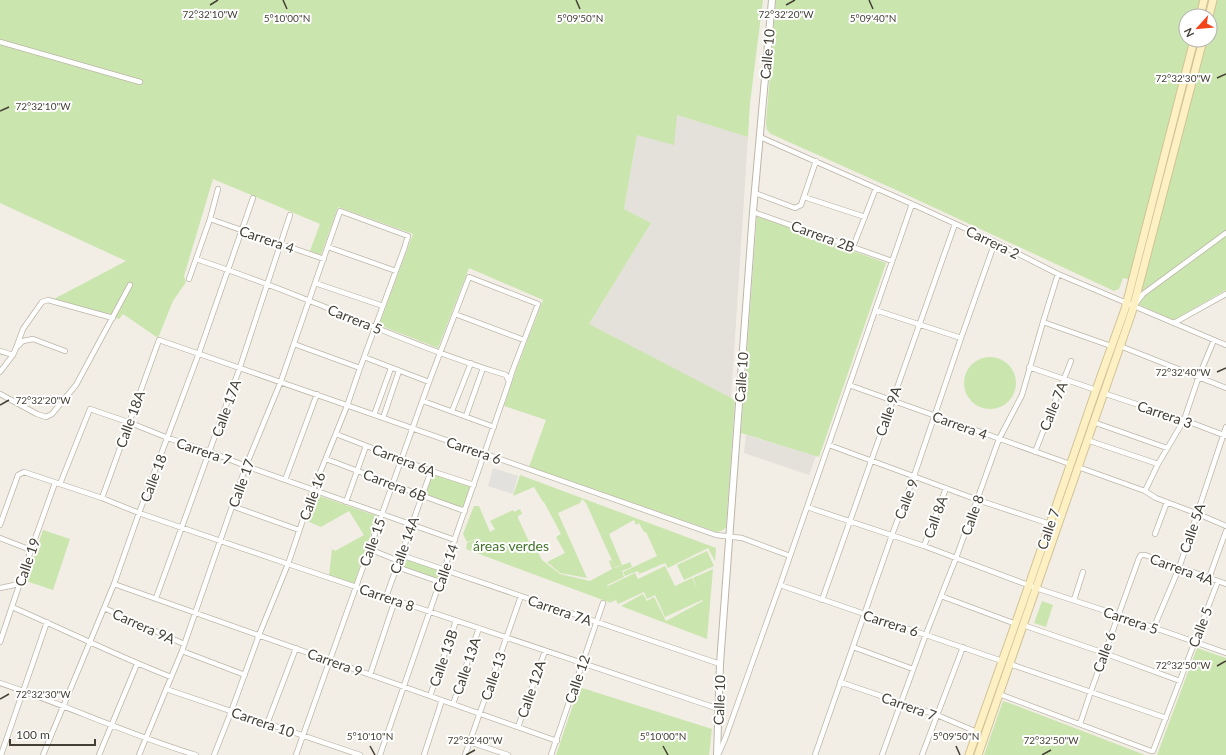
<svg xmlns="http://www.w3.org/2000/svg" width="1226" height="755" viewBox="0 0 1226 755" font-family="Lato,sans-serif">
	<style>
		.industrial { fill: #e4e0da }
		.green { fill: #cae5ae; fill-rule: evenodd }
		.parking { fill: #e3e1dd }
		.lines { fill: none; stroke-linecap: round; stroke-linejoin: round }
		.minor-casing { stroke: #bdb6a8; stroke-width: 6 }
		.tertiary-casing { stroke: #bdb6a8; stroke-width: 8 }
		.secondary-casing { stroke: #d1c396; stroke-width: 9 }
		.minor { stroke: #fff; stroke-width: 4.5 }
		.tertiary { stroke: #fff; stroke-width: 6 }
		.secondary { stroke: #fdf1c4; stroke-width: 7 }
		.ticks { fill: none; stroke: #443f35; stroke-width: 1.5 }
		.labels { text-anchor: middle; dominant-baseline: central; stroke-width: 4; stroke-linejoin: round; paint-order: stroke }
		.street-label { font-size: 14px; fill: #443f35; stroke: #fff }
		.park-label { font-size: 14px; fill: #43732a; stroke: #fff }
		.ticks-label { font-size: 10px; text-anchor: middle; fill: #443f35; stroke: #fff; stroke-width: 4; stroke-linejoin: round; paint-order: stroke }
	</style>
	<rect width="100%" height="100%" fill="#f2eee5"/>
	<path class="industrial" d="M677,115l71,22 -17,262 -142,-75 62,-101 -27,-14 13,-75z
		M746,435l70,21 -7,19 -65,-22z"/>
	<path class="green" d="M0,0h763l-13,103 -2,34 -71,-22 -3,30 -37,-10 -13,74 27,14 -62,101 146,76 -9,127c-2,3 -5,4 -9,5l-188,-65 17,-47 -42,-14 11,-33 28,-73 -74,-32 -31,80 -59,-23 34,-91 -75,-27 -17,48 -11,-4 10,-27 -107,-45 -29,97 2,6 -13,19 -15,37 -35,-24 -4,5 -67,-19 74,-39 -126,-58z
		M776,0h450v290l-52,30 -37,-16 5,-21 -19,-5 -4,11 -5,2 -2,-1 -218,-101 -123,-55 -4,-4 -1,-7zM1186,16h24v24h-24z
		M757,216l129,47 -67,194 -78,-24z
		M964 383a26 26 0 1 1 52 0a26 26 0 1 1-52 0Z
		M432,473l39,14 -9,21 -38,-13z
		M520,475l196,73 -1,13 -7,-13 -40,20 -3,-5 -26,11 -1,-3 -13,5 -2,-4 34,-16 -11,-24h-2l-5,-9 -3,2 -2,-5 -25,14 13,31 -7,2v1l15,-6 2,5 -10,4 2,6 -17,8 2,5 -1,-4 27,-13 3,6 27,-13 10,20 17,-8 6,12 -5,-12 20,-9 -6,70 -86,-33 22,-12 4,7 7,-4 12,24 37,-20 -1,-1 -37,17 -10,-22 -8,4 -3,-7 -26,12 -2,-4 -5,2 -2,-4 2,5 -145,-54 1,-6 13,-6 -13,5 -4,-8 11,-28h5l11,26 5,-3 -5,-8 23,-11 1,2 6,-3 2,5 -4,2v2l13,28 3,-1 8,15 18,14 30,7 22,-12 -3,-8 2,-1 4,7 -29,-64 -4,-4 -2,4 -22,10 29,65 -27,-5 -13,-11 18,-9 -9,-16 5,-3 -17,-32h-1l-9,-15 -21,9z
		M317,495l60,21 -23,68 -25,-8 3,-27 3,2 29,-16 -15,-24 -28,16 -14,-6z
		M43,530l27,9 -17,51 -27,-9z
		M707,551l7,15 -30,14 -7,-15z
		M401,557l42,15 -4,9 -41,-15z
		M1042,601l11,4 -7,22 -12,-4z
		M1197,648l29,10v97h-69z
		M579,687l133,42 -3,26h-153z
		M1003,701l9,3 133,51h-161z"/>
	<path class="parking" d="M493,468l25,8 -5,18 -25,-8z"/>
	<g class="lines">
		<g class="minor-casing">
			<path id="minor" d="M0,42l140,40
				M760,137l152,67 83,38 63,32 156,66 12,5
				M755,193l40,15 6,-3 15,-44
				M804,197l61,20
				M753,212l139,49
				M210,219l71,25 43,15
				M328,247l68,24
				M853,247l23,-59
				M196,259c39,13 77,27 114,42 65,26 129,54 196,74l3,7
				M189,279l21,-60 8,-30
				M315,283l68,23
				M1136,303l7,-9 83,-61
				M875,310l86,28
				M455,314l69,26
				M1043,322l68,24
				M1174,323l52,-29
				M294,344l66,24
				M1120,346l106,42
				M16,348l7,-19 19,-27 6,-2 65,18
				M0,351l13,4
				M364,357l65,25
				M1029,367l67,23
				M0,372l13,-17 3,-7 7,-7 10,-2 32,12
				M849,385l221,79
				M1103,393l81,27 42,16
				M0,394l37,20 9,3 6,-3 24,-29 54,-100
				M423,401l71,26
				M452,411l19,-48
				M374,415l17,-47
				M466,416l17,-48
				M383,418l16,-47
				M1093,422l74,26
				M336,434l95,37 43,14
				M1087,440l71,24
				M829,445l149,55 72,24
				M1035,452l36,-91
				M326,459c46,17 92,36 139,52
				M1078,467l67,24 11,7 42,16 28,12
				M285,480l32,-86
				M60,484l30,-75 38,13 40,16 42,14 36,14 209,74
				M1145,491l13,-27 26,-44 15,-44 15,-36
				M102,498l57,-158c186,64 372,130 557,195l26,3 48,18
				M346,502l20,-56
				M232,506l67,24
				M807,507l117,39 112,42 82,27 108,38
				M0,525l18,-50 6,-3 78,26 37,15 149,51 431,145
				M1155,534l12,-32
				M0,538l31,12
				M924,546l22,-58
				M369,549l30,12
				M401,555l319,109
				M397,567l43,15
				M1209,578l17,-47
				M114,584l443,157
				M780,585l222,76
				M0,588l19,-4
				M941,596l75,28
				M386,597l45,-126
				M156,598l84,-231 50,-152
				M822,600l133,-376
				M1074,600l9,-28
				M12,607c53,23 105,49 159,70
				M104,608l80,36
				M1023,625l81,28 76,28
				M1154,627l25,-59 47,-141
				M0,642l31,-92 24,-67
				M853,647l60,22
				M182,651l63,24
				M1010,664l156,54
				M370,675l25,-75
				M840,682l97,33 40,17
				M0,683c66,22 129,52 196,72
				M166,689l194,66
				M999,694l152,57h2l65,-170
				M430,696l26,-75
				M453,704l26,-76
				M267,724l29,-76
				M1080,724l11,-33 48,-133 2,-3h4l81,29
				M518,727l27,-76
				M470,742l38,13
				M1,755l46,-133
				M43,755l71,-171 25,-71 60,-160 54,-155
				M99,755l38,-91
				M139,755l43,-104 64,-185 35,-85 59,-170 68,25 -4,13 -44,119 -13,38 -34,84 -25,74 -29,71 -28,77 -17,43
				M296,755l133,-373 40,-105 69,27 -26,68 -3,10 -129,373
				M424,755l18,-55
				M465,755l56,-159
				M551,755l52,-152
				M718,755l7,-16 55,-154 132,-381
				M815,755l77,-220 22,-59 47,-138 34,-96
				M882,755l44,-121 30,-76 43,-119 23,-44 21,-73 15,-48
				M922,755l41,-108"/>
		</g>
		<g class="tertiary-casing">
			<path id="tertiary" d="M717,755l3,-91 33,-452 19,-212"/>
		</g>
		<g class="secondary-casing">
			<path id="secondary" d="M1200,16l4,-16
				M1209,16l4,-16
				M969,755l60,-170 67,-195 29,-81 69,-269
				M978,755l154,-443 71,-272"/>
		</g>
		<use href="#minor" class="minor"/>
		<use href="#tertiary" class="tertiary"/>
		<use href="#secondary" class="secondary"/>
	</g>
	<path class="ticks" d="M283,0l4,9M576,0l4,9M869,0l4,9M210,5l8,-5M786,5l9,-5M1217,78l9,-4M0,111l9,-4M1217,372l9,-4M0,405l9,-5M1217,666l9,-5M0,699l9,-5M370,746l5,9M663,746l5,9M956,746l4,9M466,755l9,-5M1042,755l9,-5"/>
	<g class="labels">
		<g class="street-label">
			<text transform="translate(767 54) rotate(-85)">Calle 10</text>
			<text transform="translate(823 236) rotate(20)">Carrera 2B</text>
			<text transform="translate(267 239) rotate(19)">Carrera 4</text>
			<text transform="translate(993 242) rotate(26)">Carrera 2</text>
			<text transform="translate(355 319) rotate(22)">Carrera 5</text>
			<text transform="translate(741 377) rotate(-86)">Calle 10</text>
			<text transform="translate(1053 406) rotate(-68)">Calle 7A</text>
			<text transform="translate(226 408) rotate(-70)">Calle 17A</text>
			<text transform="translate(888 411) rotate(-71)">Calle 9A</text>
			<text transform="translate(1165 414) rotate(19)">Carrera 3</text>
			<text transform="translate(130 419) rotate(-70)">Calle 18A</text>
			<text transform="translate(960 425) rotate(20)">Carrera 4</text>
			<text transform="translate(474 450) rotate(19)">Carrera 6</text>
			<text transform="translate(204 451) rotate(19)">Carrera 7</text>
			<text transform="translate(404 460) rotate(21)">Carrera 6A</text>
			<text transform="translate(153 478) rotate(-69)">Calle 18</text>
			<text transform="translate(241 483) rotate(-70)">Calle 17</text>
			<text transform="translate(395 485) rotate(21)">Carrera 6B</text>
			<text transform="translate(312 496) rotate(-70)">Calle 16</text>
			<text transform="translate(906 499) rotate(-69)">Calle 9</text>
			<text transform="translate(972 515) rotate(-70)">Calle 8</text>
			<text transform="translate(935 517) rotate(-70)">Call 8A</text>
			<text transform="translate(1192 528) rotate(-71)">Calle 5A</text>
			<text transform="translate(1048 529) rotate(-71)">Calle 7</text>
			<text transform="translate(372 542) rotate(-70)">Calle 15</text>
			<text transform="translate(404 545) rotate(-70)">Calle 14A</text>
			<text transform="translate(27 562) rotate(-71)">Calle 19</text>
			<text transform="translate(445 568) rotate(-71)">Calle 14</text>
			<text transform="translate(1182 569) rotate(20)">Carrera 4A</text>
			<text transform="translate(387 597) rotate(19)">Carrera 8</text>
			<text transform="translate(560 610) rotate(19)">Carrera 7A</text>
			<text transform="translate(1131 620) rotate(19)">Carrera 5</text>
			<text transform="translate(891 623) rotate(18)">Carrera 6</text>
			<text transform="translate(144 626) rotate(24)">Carrera 9A</text>
			<text transform="translate(1200 627) rotate(-69)">Calle 5</text>
			<text transform="translate(1104 652) rotate(-70)">Calle 6</text>
			<text transform="translate(443 658) rotate(-71)">Calle 13B</text>
			<text transform="translate(335 662) rotate(20)">Carrera 9</text>
			<text transform="translate(466 666) rotate(-71)">Calle 13A</text>
			<text transform="translate(493 676) rotate(-71)">Calle 13</text>
			<text transform="translate(577 679) rotate(-71)">Calle 12</text>
			<text transform="translate(531 689) rotate(-71)">Calle 12A</text>
			<text transform="translate(719 700) rotate(-88)">Calle 10</text>
			<text transform="translate(909 706) rotate(20)">Carrera 7</text>
			<text transform="translate(263 722) rotate(19)">Carrera 10</text>
		</g>
		<g class="park-label">
			<text x="511" y="545">áreas verdes</text>
		</g>
	</g>
	<g class="ticks-label">
		<text x="786" y="18">72°32'20"W</text>
		<text x="210" y="18">72°32'10"W</text>
		<text x="287" y="22">5°10'00"N</text>
		<text x="580" y="22">5°09'50"N</text>
		<text x="873" y="22">5°09'40"N</text>
		<text x="1183" y="82">72°32'30"W</text>
		<text x="43" y="110">72°32'10"W</text>
		<text x="1183" y="376">72°32'40"W</text>
		<text x="43" y="404">72°32'20"W</text>
		<text x="1183" y="669">72°32'50"W</text>
		<text x="43" y="698">72°32'30"W</text>
		<text x="370" y="740">5°10'10"N</text>
		<text x="663" y="740">5°10'00"N</text>
		<text x="956" y="740">5°09'50"N</text>
		<text x="475" y="744">72°32'40"W</text>
		<text x="1051" y="744">72°32'50"W</text>
	</g>
	<g transform="translate(1198 28) rotate(243)"><circle r="19" fill="#ffffff" stroke="#b4b2ae"/>
	<path d="M0-3L7 15L0 10L-7 15Z" fill="#f3441a"/>
	<text y="-6" font-size="11" font-weight="bold" text-anchor="middle" fill="#443f35">N</text>
	</g>
	<path d="M10 739v6h85v-6" fill="none" stroke="#443f35" stroke-width="2"/>
	<text x="16" y="739" font-size="12" fill="#443f35" stroke="#ffffff" stroke-width="3" paint-order="stroke">100 m</text>
</svg>
